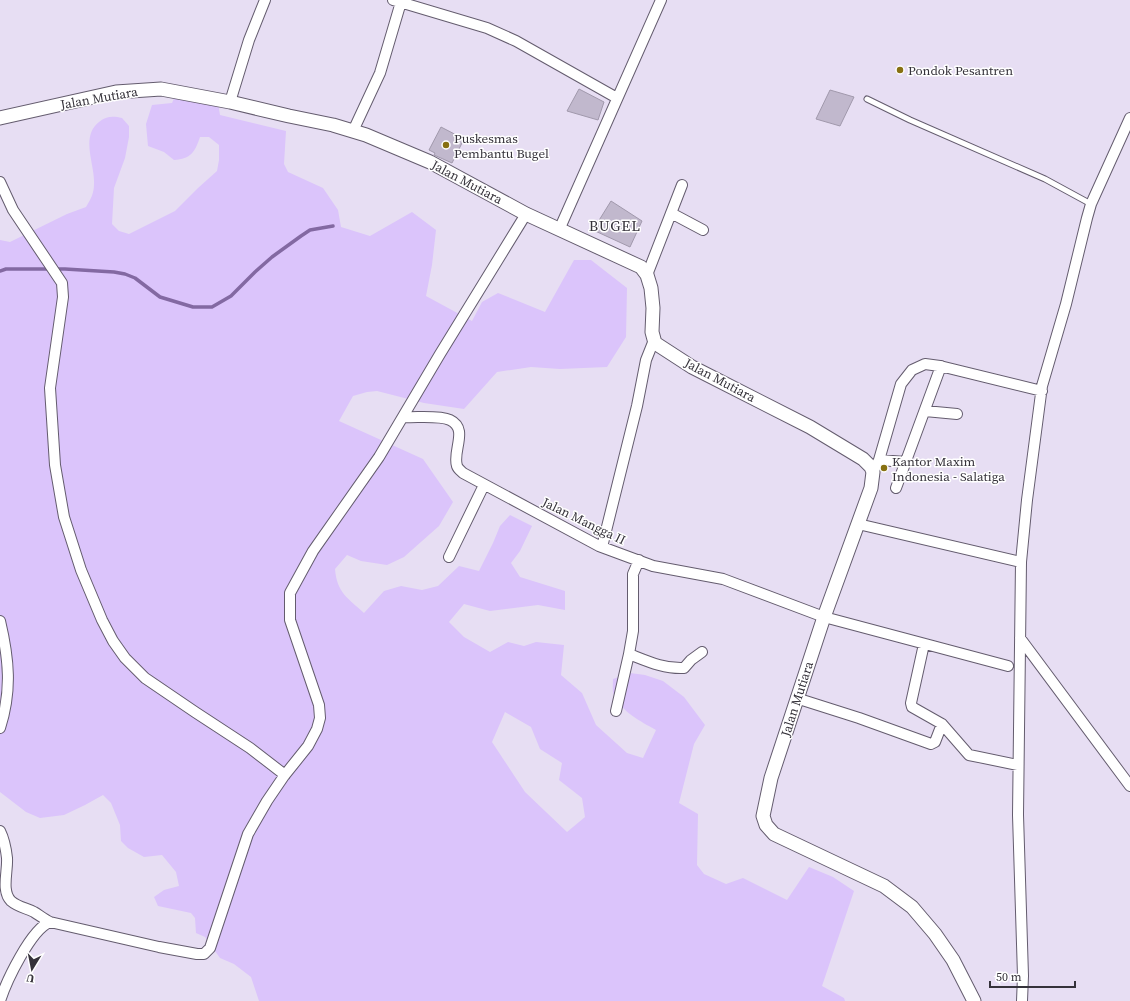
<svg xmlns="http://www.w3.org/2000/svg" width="1130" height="1001" viewBox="0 0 1130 1001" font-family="'Source Serif 4',serif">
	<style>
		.green { fill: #dbc4fb; fill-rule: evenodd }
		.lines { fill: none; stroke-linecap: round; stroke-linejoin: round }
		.stream { stroke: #8369a2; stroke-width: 3.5 }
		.building { fill: #c1b8cd; stroke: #a199ac }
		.service-casing { stroke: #645c6e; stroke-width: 7 }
		.minor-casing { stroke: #645c6e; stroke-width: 12 }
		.tertiary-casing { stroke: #645c6e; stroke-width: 15 }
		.service { stroke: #fff; stroke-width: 5 }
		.minor { stroke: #fff; stroke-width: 10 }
		.tertiary { stroke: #fff; stroke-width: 13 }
		.poi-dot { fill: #877011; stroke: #fff; stroke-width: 1.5 }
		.labels { text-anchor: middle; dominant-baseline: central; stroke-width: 3; stroke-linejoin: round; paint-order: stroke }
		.poi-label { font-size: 13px; fill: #35323a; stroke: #fff; text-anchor: start }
		.street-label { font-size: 13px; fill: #35323a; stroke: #fff }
		.quarter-label { font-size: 15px; letter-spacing: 1px; fill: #35323a; stroke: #fff }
	</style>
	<rect width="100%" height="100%" fill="#e7def3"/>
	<path class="green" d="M176,94l42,9 2,12 66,16 -2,33 4,8 35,16 15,22 3,17 29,9 42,-24 24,18 -4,35 -6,31 46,25 10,-19 16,-9 47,19 29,-52h17l36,28 -1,49 -19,30 -47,2 -29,-2 -34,5 -33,37 -40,-6 -47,-12 -10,1 -14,4 -14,25 84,38 30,43 -14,24 -35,31 -17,8 -26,-4 -14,-6 -12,14c2,24 13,29 29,44l20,-22 17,-5 21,4 16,-4 21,-20 20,5 14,-28 7,-17 10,-11 22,11 -12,25 -9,12 9,14 45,14v19l-27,-5 -48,6 -26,-7 -15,18 15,15 26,15 18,-10 16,4 12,-4 28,3 -3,30 21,18 14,32 31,28 16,5 13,-28c-16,-9 -34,-18 -42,-35 -2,-4 -1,-11 -1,-16l17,-6 15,2 18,6 21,16 21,28 -11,19 -15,59 19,11 -1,51 7,9 22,10 17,-6 44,22 22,-33 24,10 21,14 -32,95 22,12 1,3h-586l-8,-24 -17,-13 -14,-6 -15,-21 -9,-4 -1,-15 -4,-5 -33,-7 -4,-9 10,-7 15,-4 -3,-14 -14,-17 -18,2 -16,-9 -7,-7 -1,-16 -9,-22 -8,-8 -18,10 -21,10 -24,3 -14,-6 -26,-20v-552l10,2 57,-28 19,-7c5,-8 8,-14 8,-23 1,-20 -14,-47 5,-62 7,-6 14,-6 23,-4l7,8v11l-4,21 -11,30 -2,36 7,7 10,3 46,-23 23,-23 19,-17 2,-11v-15l-10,-8h-9c-5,15 -9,22 -26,23l-10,-8 -16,-6 -2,-22 6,-19 20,-2zM505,712l26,15 9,22 22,14 -3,17 23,18 3,19 -18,15 -42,-40 -33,-50z"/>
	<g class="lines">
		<path class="stream" d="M0,271l6,-2h59l49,3 11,2 10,4 25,19 33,10h19l19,-11 24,-24 17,-15 29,-21 9,-6 23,-4"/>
	</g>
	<path class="building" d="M579,89l25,13 -6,18 -31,-9z
		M830,90l24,7 -14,29 -24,-7z
		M441,127l23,12 -12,24 -18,-8 1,-2 -6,-3z
		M611,201l31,20 -12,26 -37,-17z"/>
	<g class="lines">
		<g class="service-casing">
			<path id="service" d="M867,99l43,21 135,59 46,25"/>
		</g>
		<g class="minor-casing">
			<path id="minor" d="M393,0l94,28 29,13 101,57
				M230,102l19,-62 16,-40
				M353,131l27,-58 21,-71
				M0,182l13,28 49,73 1,14 -13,91 5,77 9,52 17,53 21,50 11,21 12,17 20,20 50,34 55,36 35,27
				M671,213l32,17
				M559,230l102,-230
				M647,275l35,-90
				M925,411l32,3
				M403,417c12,1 36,-2 47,3 19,9 2,31 7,46 1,3 4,5 6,7l136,73 54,20 70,13 101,38 184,49
				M879,460l27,2
				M873,472l6,-12 22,-76 11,-14 13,-6 15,2 102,25
				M896,488l45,-122
				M858,524l163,38
				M602,547l35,-141 9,-46 8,-20
				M449,557l35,-72
				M0,621c9,38 12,70 0,107
				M1020,638l110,148
				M924,644l-13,59 1,4 30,17 27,31 49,10
				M629,654l4,-23v-57l6,-14
				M796,698l63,20 72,26 4,-2 7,-18
				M616,711l13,-57c18,7 35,15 55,14l7,-8 11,-8
				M0,831c4,8 6,18 7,27 1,13 -6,33 4,43 7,6 15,7 23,11 5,3 10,7 16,10
				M0,1001c6,-19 31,-72 50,-79l109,25 38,7h7l6,-6 38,-114 19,-33 17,-25 24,-30 9,-17 3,-11 -1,-13 -29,-85v-27l23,-42 66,-94 61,-103 86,-140
				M1022,1001l1,-25 -5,-161 3,-253 6,-62 15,-114 24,-82 21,-86 4,-14 39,-86"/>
		</g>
		<g class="tertiary-casing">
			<path id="tertiary" d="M0,118l116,-26 45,-3 69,13 59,14 44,9 33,10 64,27 96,52 115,53 6,8 4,13 2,20 -1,24 3,11 37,24 118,60 53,32 8,8 2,5 -2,16 -47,129 -53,161 -8,38 3,9 8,9 110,52 28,21 23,27 18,26 21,41"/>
		</g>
		<use href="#service" class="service"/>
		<use href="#minor" class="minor"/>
		<use href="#tertiary" class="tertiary"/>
	</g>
	<g class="poi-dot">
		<circle cx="900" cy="70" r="4"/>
		<circle cx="446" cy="145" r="4"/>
		<circle cx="884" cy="468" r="4"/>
	</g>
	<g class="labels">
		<g class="poi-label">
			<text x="908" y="70">Pondok Pesantren</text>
			<text x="454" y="138">Puskesmas<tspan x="454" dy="15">Pembantu Bugel</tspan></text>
			<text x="892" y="461">Kantor Maxim<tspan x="892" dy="15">Indonesia - Salatiga</tspan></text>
		</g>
		<g class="street-label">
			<text transform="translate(99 98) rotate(-10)">Jalan Mutiara</text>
			<text transform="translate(467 182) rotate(28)">Jalan Mutiara</text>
			<text transform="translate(720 380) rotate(28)">Jalan Mutiara</text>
			<text transform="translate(584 521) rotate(26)">Jalan Mangga II</text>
			<text transform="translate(797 699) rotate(-72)">Jalan Mutiara</text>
		</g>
		<g class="quarter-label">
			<text x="615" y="225">BUGEL</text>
		</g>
	</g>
	<g transform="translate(32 969) rotate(190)" stroke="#ffffff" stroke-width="3" paint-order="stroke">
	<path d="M0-3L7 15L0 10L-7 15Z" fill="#35323a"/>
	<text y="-6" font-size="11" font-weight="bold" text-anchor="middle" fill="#35323a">U</text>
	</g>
	<path d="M990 981v6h85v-6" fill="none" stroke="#35323a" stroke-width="2"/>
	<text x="996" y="981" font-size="12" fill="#35323a" stroke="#ffffff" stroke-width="3" paint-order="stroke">50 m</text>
</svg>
